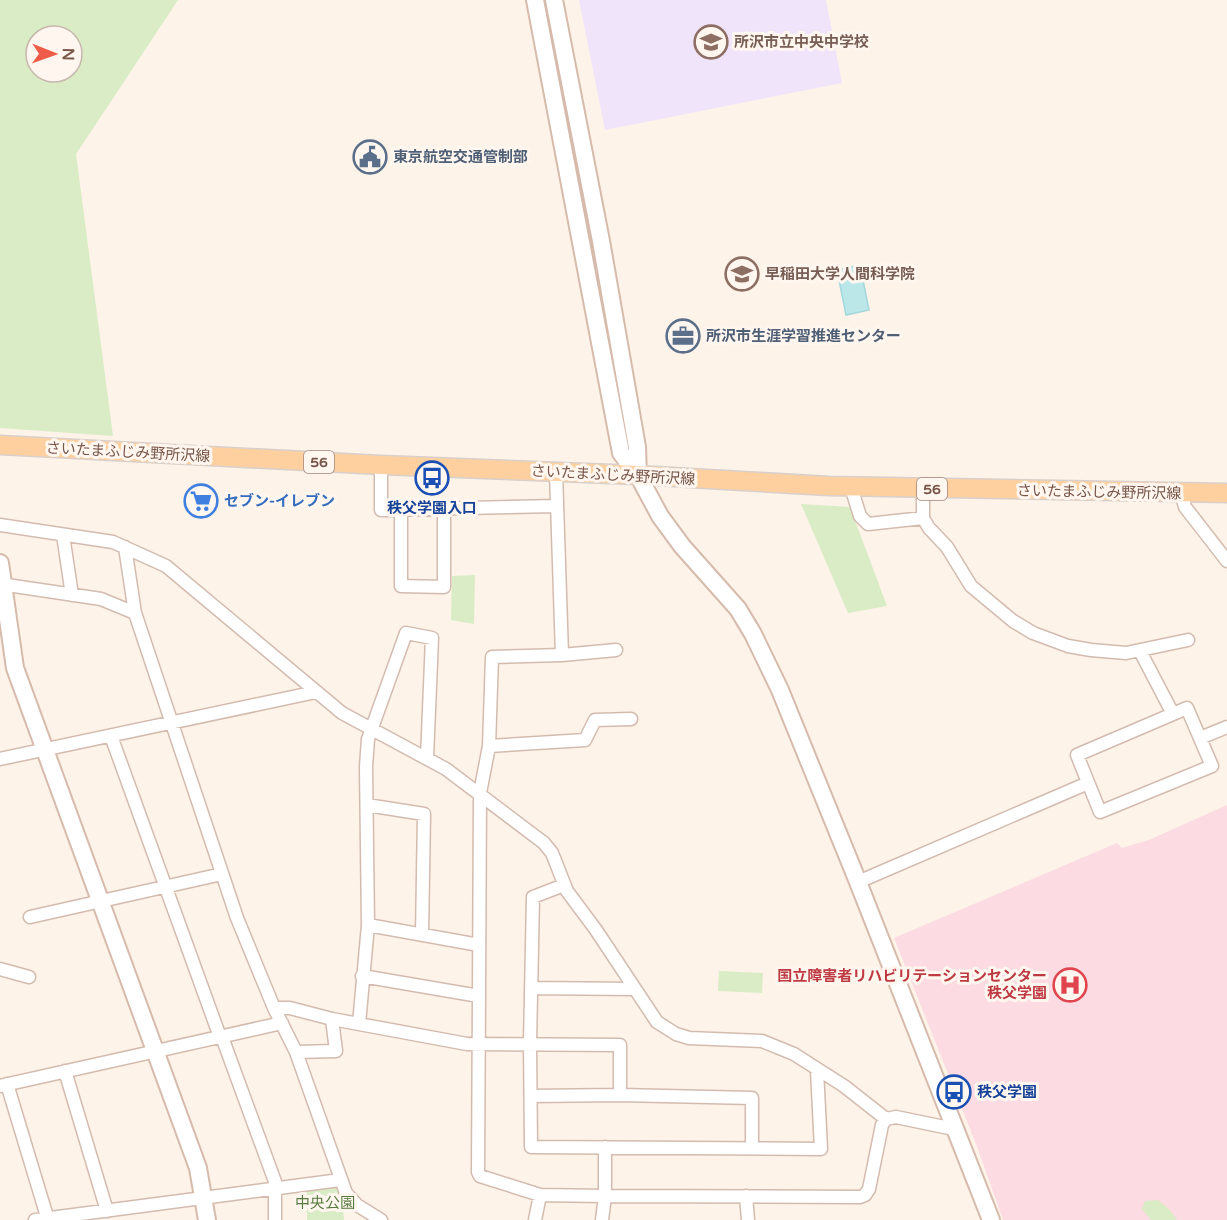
<svg xmlns="http://www.w3.org/2000/svg" width="1227" height="1220" viewBox="0 0 1227 1220" font-family="'Varela Round','Noto Sans JP',sans-serif">
	<style>
		.education { fill: #f0e4fa }
		.medical { fill: #fcdbe2 }
		.green { fill: #d9ecc5; fill-rule: evenodd }
		.water { fill: #bbe7e9; stroke: #a1d8db; stroke-width: 1.5 }
		.lines { fill: none; stroke-linecap: round; stroke-linejoin: round }
		.street-casing { stroke: #d3bbaf; stroke-width: 15 }
		.secondary-casing { stroke: #d6bbac; stroke-width: 20 }
		.primary-casing { stroke: #d9d0cc; stroke-width: 21 }
		.street { stroke: #fff; stroke-width: 12 }
		.secondary { stroke: #fff; stroke-width: 16 }
		.primary { stroke: #fed09f; stroke-width: 18 }
		.labels { text-anchor: middle; dominant-baseline: central; stroke-width: 6; stroke-linejoin: round; paint-order: stroke }
		.shield { fill: #fff7ef; stroke: #a1867c; stroke-width: 1.5 }
		.shield-label { font-size: 14px; font-weight: bold; fill: #79564a }
		.education-label { font-size: 15px; font-weight: bold; fill: #785e54; stroke: #fff7ef; text-anchor: start }
		.service-label { font-size: 15px; font-weight: bold; fill: #4e5e75; stroke: #fff7ef; text-anchor: start }
		.street-label { font-size: 15px; fill: #79564a; stroke: #fff7ef }
		.shop-label { font-size: 15px; font-weight: bold; fill: #366cbe; stroke: #fff7ef; text-anchor: start }
		.transit-label { font-size: 15px; font-weight: bold; fill: #164399; stroke: #fff7ef }
		.health-label { font-size: 15px; font-weight: bold; fill: #be3a42; stroke: #fff7ef; text-anchor: end }
		.park-label { font-size: 15px; fill: #567a3f; stroke: #fff7ef }
	</style>
	<rect width="100%" height="100%" fill="#fdf3e8"/>
	<path class="education" d="M579,0h247l16,83 -237,47z"/>
	<path class="medical" d="M1227,805v415h-224l-27,-76 -82,-206 223,-95 5,5 27,-8z"/>
	<path class="green" d="M0,0h178l-102,154 37,282 -113,-8zM36,36h36v36h-36z
		M801,504l49,3 37,99 -39,7z
		M475,575l-1,49 -23,-4 1,-44z
		M719,971l44,2 -1,20 -44,-2z
		M336,1186l6,12 2,22h-37v-32z
		M1158,1200l11,9 8,11h-26l-9,-11 3,-8z"/>
	<path class="water" d="M860,265l9,45 -23,5 -9,-45z"/>
	<g class="lines">
		<g class="street-casing">
			<path id="street" d="M381,465v45l176,-4
				M556,472l6,183
				M851,487l9,29 8,8 55,-6
				M923,488v30l6,10 18,19 24,39 42,35 20,12 35,13 23,4 35,3 62,-13
				M1181,492l4,15 42,54
				M401,510v76l43,1v-78
				M0,525l113,17 53,24 176,147 104,56 98,74 8,10 15,38 29,39 61,92 19,12 13,4 73,3 32,13 50,32 42,33
				M63,535l9,60
				M125,547l10,66 102,305 37,90 22,44 50,141 11,12 24,15
				M0,584l101,15 34,14
				M1140,651l33,63
				M1187,708l25,58 -112,46 -23,-57z
				M111,736l109,301
				M1200,738l27,-11
				M489,746l96,-6 10,-20 36,-1
				M0,759l316,-67
				M367,805l57,9 -2,121
				M858,882l230,-99
				M564,885l-31,12 -3,147 1,103 290,2 -4,-79
				M30,917l192,-43
				M368,925l111,20
				M0,969l29,8
				M362,976l117,20 1,-203 9,-47 3,-89 70,-2 54,-5
				M531,988l104,1
				M479,996l-1,176 2,4 60,19
				M274,1008h16l42,11 135,25 153,1v50l-89,1
				M359,1024l9,-99 -2,-158 2,-28 38,-106 26,5 -5,120
				M222,1037l55,150
				M296,1052l40,-1 -4,-32
				M65,1071l42,140
				M7,1084l41,136
				M0,1086l282,-63
				M620,1095l132,3v50
				M275,1188v32
				M746,1196l2,24
				M35,1220l305,-40
				M535,1220l5,-25 65,1v-49
				M602,1220l3,-24 255,1 5,-2 4,-6 13,-64 4,-6 10,-2 58,12"/>
		</g>
		<g class="secondary-casing">
			<path id="secondary" d="M535,0l86,453 17,22 22,41 22,30 56,63 15,25 27,56 78,192 133,338
				M554,0l47,241 36,206 1,28
				M0,563l15,105 183,500 9,52"/>
		</g>
		<g class="primary-casing">
			<path id="primary" d="M0,445l381,20 257,10 191,11 398,7"/>
		</g>
		<use href="#street" class="street"/>
		<use href="#secondary" class="secondary"/>
		<use href="#primary" class="primary"/>
	</g>
	<defs>
		<g id="school-ring" transform="scale(1.725)"><circle r="9.5" fill="#fff7ef" stroke="#8d6e63" stroke-width="1.5"/><path d="M0-5L7-2L0 1L-7-2ZM-4 1L0 2.5L4 1V4Q0 6-4 4Z" fill="#8d6e63"/></g>
		<g id="civic-ring" transform="scale(1.725)"><circle r="9.5" fill="#fff7ef" stroke="#5c6f8a" stroke-width="1.5"/><path d="M-.6-6.5H3V-4.5H.6V-3L4-1V1h2V6H-6V1h2V-1L-.6-3ZM-1.2 2.5V6h2.4V2.5Z" fill="#5c6f8a"/></g>
		<g id="university-ring" transform="scale(1.725)"><circle r="9.5" fill="#fff7ef" stroke="#8d6e63" stroke-width="1.5"/><path d="M0-5L7-2L0 1L-7-2ZM-4 1L0 2.5L4 1V4Q0 6-4 4Z" fill="#8d6e63"/></g>
		<g id="office-ring" transform="scale(1.725)"><circle r="9.5" fill="#fff7ef" stroke="#5c6f8a" stroke-width="1.5"/><path d="M-6-3h4V-5.5h4V-3h4V5H-6ZM-1-4.5V-3h2v-1.5ZM-6 0V1H6V0Z" fill="#5c6f8a"/></g>
		<g id="bus-ring" transform="scale(1.725)"><circle r="9.5" fill="#fff7ef" stroke="#1a4fb4" stroke-width="1.5"/><path d="M-5-6H5V4H4V6H2V4H-2V6H-4V4H-5ZM-3.5-4V0h7V-4ZM-3.5 1.2v1.5H-2V1.2ZM2 1.2v1.5H3.5V1.2Z" fill="#1a4fb4"/></g>
		<g id="supermarket-ring" transform="scale(1.725)"><circle r="9.5" fill="#fff7ef" stroke="#3f7fe0" stroke-width="1.5"/><path d="M-6-5.5h2.5l.6 2H6L4.5 2H-2.5L-4.4-4H-6ZM-1.5 3.2a1.3 1.3 0 1 0 .1 0ZM3 3.2a1.3 1.3 0 1 0 .1 0Z" fill="#3f7fe0"/></g>
		<g id="hospital-ring" transform="scale(1.725)"><circle r="9.5" fill="#fff7ef" stroke="#e0444e" stroke-width="1.5"/><path d="M-5-5h3v3.5h4V-5h3V5h-3V1.5h-4V5h-3Z" fill="#e0444e"/></g>
	</defs>
	<g fill-rule="evenodd">
		<use href="#school-ring" x="711" y="42"/>
		<use href="#civic-ring" x="370" y="157"/>
		<use href="#university-ring" x="742" y="274"/>
		<use href="#office-ring" x="683" y="336"/>
		<use href="#bus-ring" x="432" y="478"/>
		<use href="#supermarket-ring" x="201" y="501"/>
		<use href="#hospital-ring" x="1070" y="985"/>
		<use href="#bus-ring" x="954" y="1092"/>
	</g>
	<g class="labels">
		<g class="shield">
			<rect x="304" y="451" width="30" height="22" rx="4.5"/>
			<rect x="917" y="478" width="30" height="22" rx="4.5"/>
		</g>
		<g class="shield-label">
			<text x="319" y="462">56</text>
			<text x="932" y="489">56</text>
		</g>
		<g class="education-label">
			<text x="734" y="42">所沢市立中央中学校</text>
			<text x="765" y="274">早稲田大学人間科学院</text>
		</g>
		<g class="service-label">
			<text x="393" y="157">東京航空交通管制部</text>
			<text x="706" y="336">所沢市生涯学習推進センター</text>
		</g>
		<g class="street-label">
			<text transform="translate(128 452) rotate(3)">さいたまふじみ野所沢線</text>
			<text transform="translate(613 475) rotate(3)">さいたまふじみ野所沢線</text>
			<text transform="translate(1099 492) rotate(1)">さいたまふじみ野所沢線</text>
		</g>
		<g class="shop-label">
			<text x="224" y="501">セブン-イレブン</text>
		</g>
		<g class="transit-label">
			<text x="432" y="508">秩父学園入口</text>
			<text x="977" y="1092" text-anchor="start">秩父学園</text>
		</g>
		<g class="health-label">
			<text x="1047" y="976">国立障害者リハビリテーションセンター<tspan x="1047" dy="17">秩父学園</tspan></text>
		</g>
		<g class="park-label">
			<text x="325" y="1203">中央公園</text>
		</g>
	</g>
	<g transform="translate(54 54) rotate(91)"><circle r="28" fill="#fff7ef" stroke="#c9b7ad" stroke-width="1.5"/>
	<path d="M0-4.5L10 22L0 15L-10 22Z" fill="#ec5c49"/>
	<text y="-9" font-size="16" font-weight="bold" text-anchor="middle" fill="#79564a">N</text>
	</g>
</svg>
